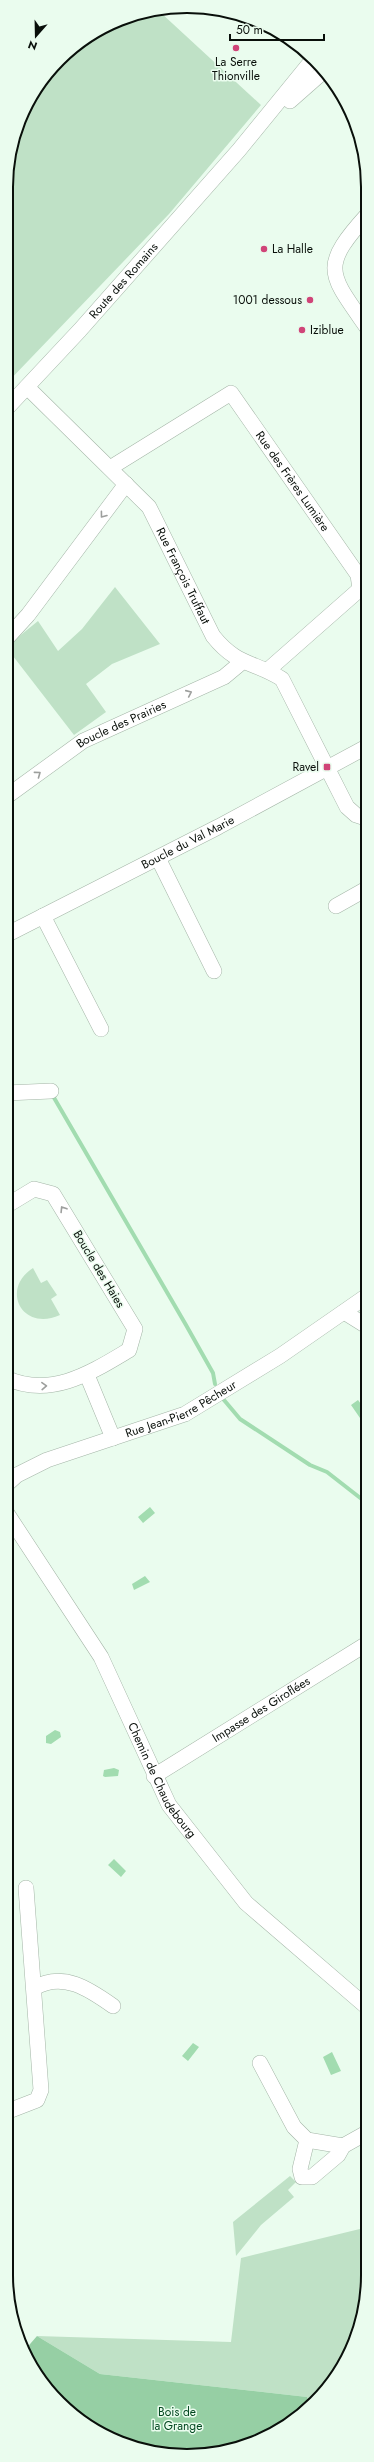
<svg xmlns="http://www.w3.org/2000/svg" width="374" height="2462" viewBox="0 0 374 2462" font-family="Jost,sans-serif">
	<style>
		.green { fill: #bfe1c6 }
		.forest { fill: #96cfa4 }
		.water { fill: #a2dcb0 }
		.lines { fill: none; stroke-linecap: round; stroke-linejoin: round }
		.stream { stroke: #a2dcb0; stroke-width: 4 }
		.minor-casing { stroke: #a4b5a7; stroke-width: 16 }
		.minor { stroke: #fff; stroke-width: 15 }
		.oneway { stroke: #9d9f9d }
		.poi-dot { fill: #d04478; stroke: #eafcee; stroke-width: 1.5 }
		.labels { text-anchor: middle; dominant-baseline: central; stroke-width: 3; stroke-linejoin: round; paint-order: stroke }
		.poi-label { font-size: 12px; fill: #090f0a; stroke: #eafcee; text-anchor: start }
		.street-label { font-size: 12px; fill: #090f0a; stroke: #eafcee }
		.park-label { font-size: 12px; fill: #024720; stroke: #eafcee }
		.rim { fill: none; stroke: #090f0a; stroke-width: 2 }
	</style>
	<rect width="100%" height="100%" fill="#eafcee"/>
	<path class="green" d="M160,12l101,93 -92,109 -163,170v-209l19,-68 43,-56 61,-35z
		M115,587l45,57 -48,20 -26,20 20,28 -32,23 -68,-88 32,-26 20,30 24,-22z
		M33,1268l8,15 6,-3 10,15 -6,4 9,16c-38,17 -60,-26 -27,-47z
		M290,2176l6,6 -8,8 6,7 -33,28 -25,31 -3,-34z
		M368,2227v60l-19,68 -39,52 -3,-10 -207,-23 -63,-38 194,6 10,-84z"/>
	<path class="forest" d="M37,2336l63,38 207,23 3,10 -3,4 -62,35 -70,10 -68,-19 -48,-34 -35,-52z"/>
	<path class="water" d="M358,1400l9,12 -3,6h-4l-9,-13z
		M150,1507l5,6 -12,10 -5,-6z
		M145,1576l5,6 -16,8 -2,-6z
		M55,1730l5,2 1,5 -10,7 -5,-1v-7z
		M114,1768l5,2 -1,6 -13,1 -2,-1 1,-6z
		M114,1859l12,12 -5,6 -13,-12z
		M193,2043l6,4 -11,14 -6,-5z
		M332,2052l9,19 -10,4 -8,-18z"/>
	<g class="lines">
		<path class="stream" d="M53,1096l133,229 27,48 2,11
			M224,1400l16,19 70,46 17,7 41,32"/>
		<g class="minor-casing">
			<g id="minor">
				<path d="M290,101l34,-30"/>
				<path d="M368,214c-49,54 -39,59 0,115"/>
				<path id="s1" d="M27,387l122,120 64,129c24,30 40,25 69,43l65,128 9,8 12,4"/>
				<path id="s2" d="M6,409l74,-79 159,-180 75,-92"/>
				<path id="s3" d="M110,468l121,-75 127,182 2,14 -92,81"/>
				<path d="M6,639l22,-24 98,-131"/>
				<path id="s4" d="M6,797l77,-56 141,-64 18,-15"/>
				<path d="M158,858l56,113"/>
				<path d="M336,906l32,-18"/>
				<path d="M43,916l58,113"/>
				<path id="s5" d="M6,935l212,-108 150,-81"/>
				<path d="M6,1093l45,-2"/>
				<path d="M344,1312l24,15"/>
				<path d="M87,1375l26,63"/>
				<path d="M6,1378c45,21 86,-6 123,-28l6,-21 -82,-135 -19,-5 -28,17"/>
				<path id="s6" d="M6,1485l11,-10 30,-15 138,-46 95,-58 88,-61"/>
				<path id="s7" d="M6,1512l95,145 68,148 77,98 122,105"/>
				<path id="s8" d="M154,1776l214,-133"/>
				<path d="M34,1988c29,-17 55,1 79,18"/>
				<path d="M260,2063l34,64 13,13 36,6"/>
				<path d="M6,2112l31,-12 4,-10 -15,-202"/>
				<path d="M307,2140l-7,29 2,8h10l26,-22 5,-9 25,-14"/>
			</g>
		</g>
		<use href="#minor" class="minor"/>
	</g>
	<defs><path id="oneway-chevron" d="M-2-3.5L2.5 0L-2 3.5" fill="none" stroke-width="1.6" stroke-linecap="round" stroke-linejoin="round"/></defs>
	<g class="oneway">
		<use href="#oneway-chevron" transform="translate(103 515) rotate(127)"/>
		<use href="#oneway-chevron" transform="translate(189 693) rotate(-24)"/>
		<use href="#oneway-chevron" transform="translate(38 774) rotate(-36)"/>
		<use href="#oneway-chevron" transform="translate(63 1209) rotate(-122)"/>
		<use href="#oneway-chevron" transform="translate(44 1386) rotate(-2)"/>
	</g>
	<g class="poi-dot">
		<circle cx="236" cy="48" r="4"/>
		<circle cx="264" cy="249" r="4"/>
		<circle cx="310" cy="300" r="4"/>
		<circle cx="302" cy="330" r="4"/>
		<rect x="323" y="763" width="8" height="8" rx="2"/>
	</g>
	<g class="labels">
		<g class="poi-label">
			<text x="236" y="62" text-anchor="middle">La Serre<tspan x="236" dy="14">Thionville</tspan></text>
			<text x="272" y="249">La Halle</text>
			<text x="302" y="300" text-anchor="end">1001 dessous</text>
			<text x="310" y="330">Iziblue</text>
			<text x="319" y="767" text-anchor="end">Ravel</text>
		</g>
		<g class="street-label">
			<text stroke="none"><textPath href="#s2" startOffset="174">Route des Romains</textPath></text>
			<text stroke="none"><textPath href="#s3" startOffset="250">Rue des Frères Lumière</textPath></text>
			<text stroke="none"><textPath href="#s1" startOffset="248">Rue François Truffaut</textPath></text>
			<text stroke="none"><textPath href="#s4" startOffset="137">Boucle des Prairies</textPath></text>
			<text stroke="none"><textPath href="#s5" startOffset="204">Boucle du Val Marie</textPath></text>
			<text transform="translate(99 1269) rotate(59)">Boucle des Haies</text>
			<text stroke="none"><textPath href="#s6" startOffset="192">Rue Jean-Pierre Pêcheur</textPath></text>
			<text stroke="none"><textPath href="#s8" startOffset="126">Impasse des Giroflées</textPath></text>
			<text stroke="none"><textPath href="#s7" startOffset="311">Chemin de Chaudebourg</textPath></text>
		</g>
		<g class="park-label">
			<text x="177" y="2412">Bois de<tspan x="177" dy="14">la Grange</tspan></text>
		</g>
	</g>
	<path d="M0 0H374V2462H0ZM187 13H187A174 174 0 0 1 361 187V2275A174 174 0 0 1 187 2449H187A174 174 0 0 1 13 2275V187A174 174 0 0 1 187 13Z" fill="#eafcee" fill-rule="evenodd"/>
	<path class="rim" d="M187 13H187A174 174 0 0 1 361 187V2275A174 174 0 0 1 187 2449H187A174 174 0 0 1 13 2275V187A174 174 0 0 1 187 13Z"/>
	<g transform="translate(36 36) rotate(200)" stroke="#eafcee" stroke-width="3" paint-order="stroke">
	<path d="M0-3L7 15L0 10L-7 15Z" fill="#090f0a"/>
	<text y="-6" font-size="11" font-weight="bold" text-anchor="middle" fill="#090f0a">N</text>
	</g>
	<path d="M230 34v6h94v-6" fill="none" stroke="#090f0a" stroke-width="2"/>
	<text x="236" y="34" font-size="12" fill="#090f0a" stroke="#eafcee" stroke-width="3" paint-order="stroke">50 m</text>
</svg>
